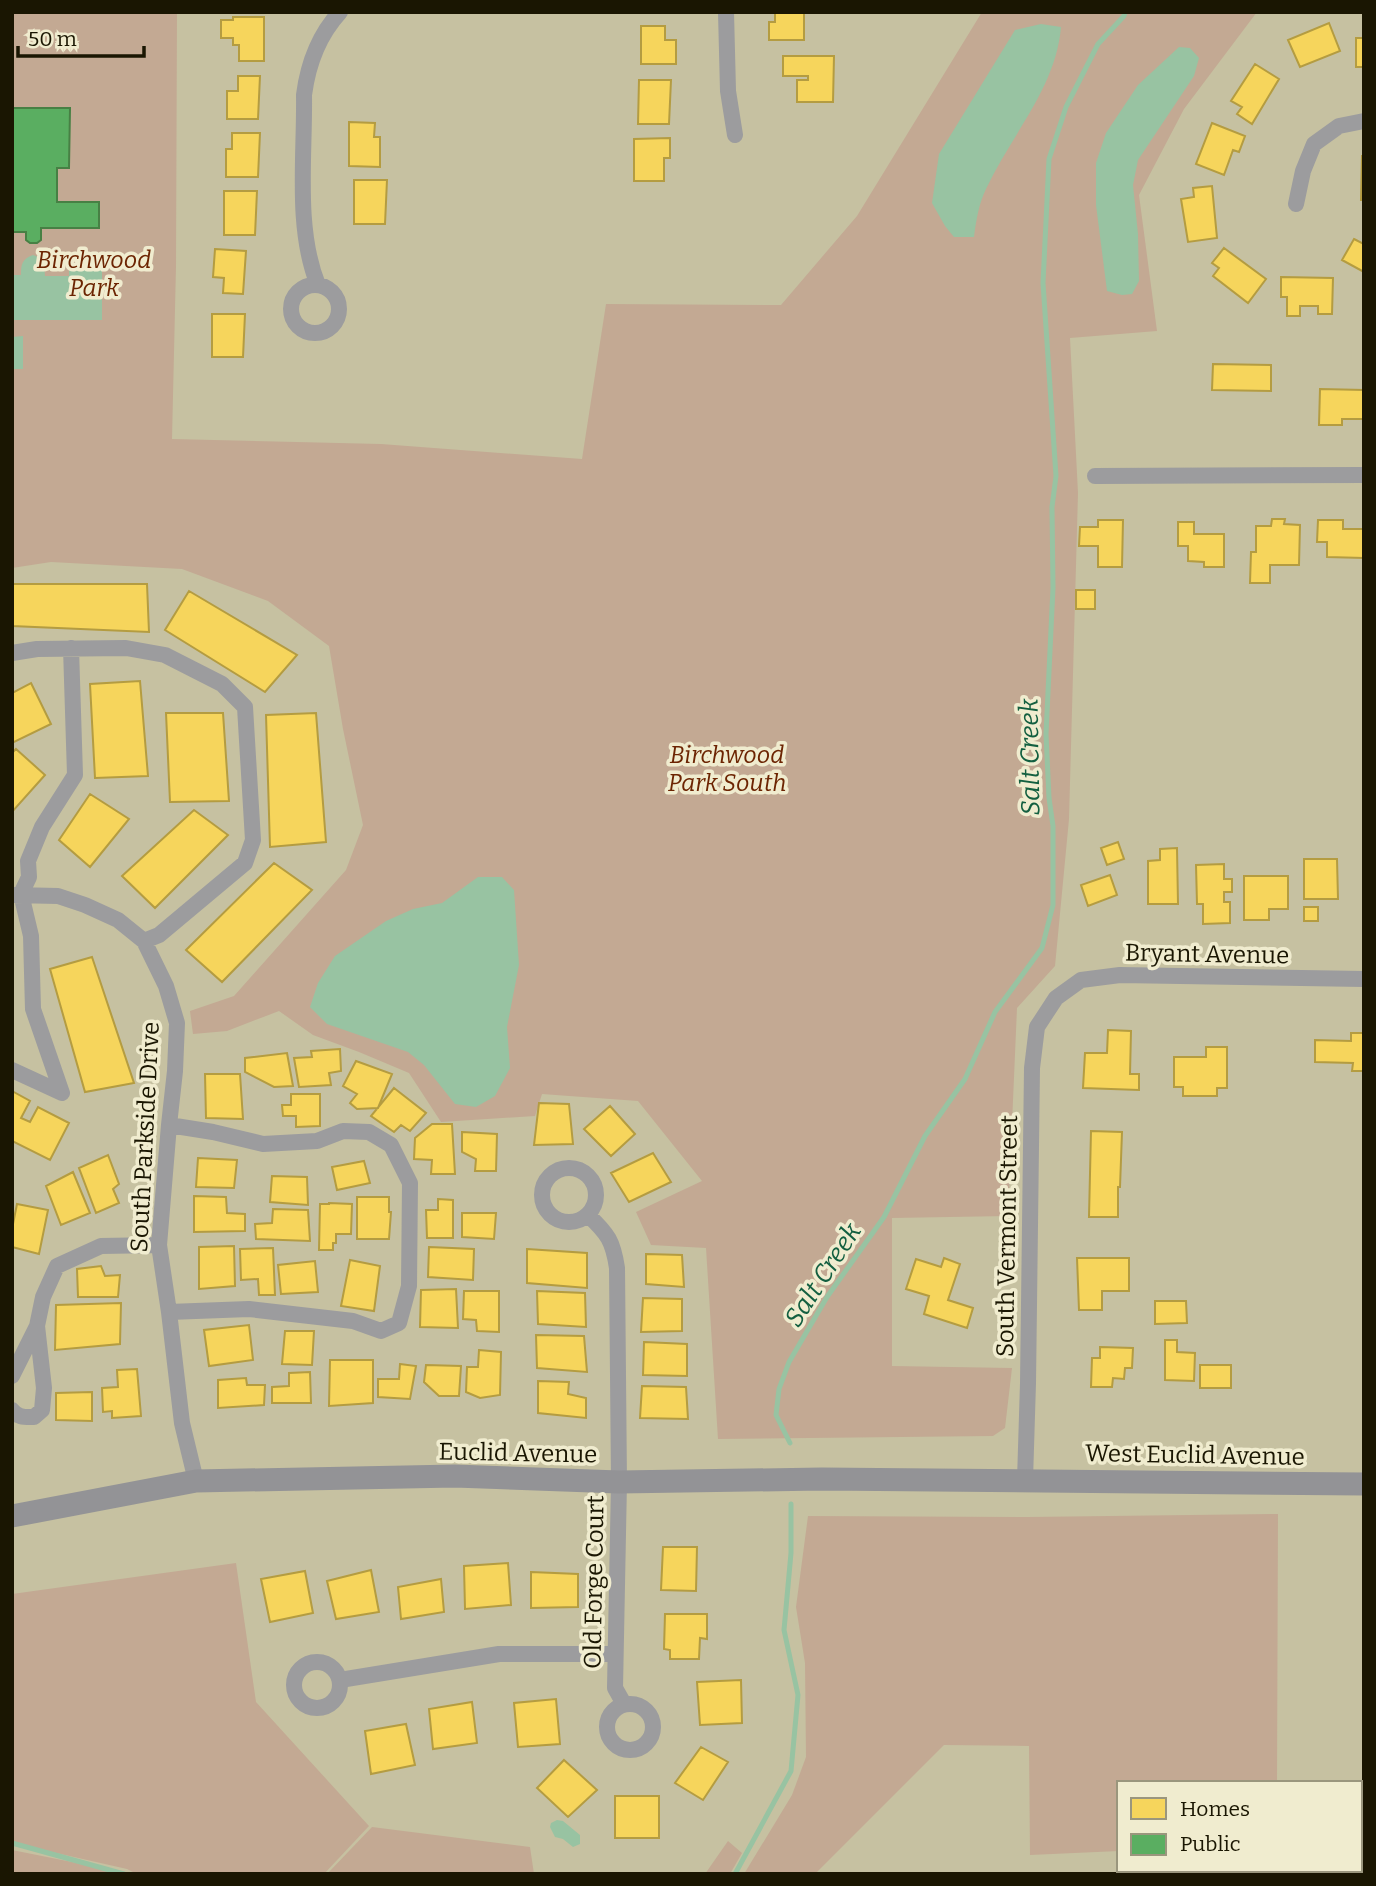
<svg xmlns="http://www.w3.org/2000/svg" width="1376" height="1886" viewBox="0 0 1376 1886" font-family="Bitter,serif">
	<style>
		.green { fill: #c3a993 }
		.water { fill: #98c3a2 }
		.homes { fill: #f6d55c; stroke: #b49c41; stroke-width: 2 }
		.public { fill: #5aae61; stroke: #478044; stroke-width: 2 }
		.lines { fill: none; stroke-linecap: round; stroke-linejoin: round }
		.stream { stroke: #98c3a2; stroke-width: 5 }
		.street { stroke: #9c9c9e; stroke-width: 16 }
		.secondary { stroke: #939396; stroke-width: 23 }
		.labels { text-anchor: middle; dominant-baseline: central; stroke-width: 7; stroke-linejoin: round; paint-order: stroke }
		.park-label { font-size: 24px; font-style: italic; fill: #6c2402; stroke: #f0eccf }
		.street-label { font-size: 24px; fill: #1a1602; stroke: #f0eccf }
		.water-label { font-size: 26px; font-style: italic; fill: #135f40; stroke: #f0eccf }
	</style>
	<rect width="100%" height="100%" fill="#c6c1a1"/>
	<path class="green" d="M12,12h165l-1,254 -4,173 209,5 201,15 24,-155 175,1 76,-89 125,-204h275l-73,97 -45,86 18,136 -87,7 8,155 -9,326 -14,147 -38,42 -9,208 -116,2v148l120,2 -7,60 -12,8 -275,3 -12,-191 -55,-3 -15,-33 66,-31 -64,-80 -96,-7 -7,22 -94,6 -32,-49 -50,-21 -46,-17 -34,-24 -52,20 -34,3 -3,-23 44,-15 112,-126 17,-45 -20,-96 -14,-83 -61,-45 -86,-32 -131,-7 -39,6z
		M1278,1514l-1,269h-158v68l-89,4 -1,-109 -85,-1 -129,129h-71l48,-79 14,-38 -1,-94 -9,-56 12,-91 220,1z
		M236,1563l20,139 113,124 -45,48h-187l-10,-5 -115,-26v-249z
		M372,1827l158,20 4,27h-207z
		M728,1841l14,12 -12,21h-25z
		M12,1850l105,21 5,3h-110z
		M1170,1870h107v4h-107z"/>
	<path class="water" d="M1041,24l20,3c-5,61 -50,108 -75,162 -7,14 -10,32 -12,48h-20l-9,-11 -13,-23 7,-49 76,-124z
		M1179,47l11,1 9,10 -5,18 -56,84 -5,25 5,49 1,47 -7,13 -10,1 -15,-4 -11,-86v-42l10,-30 32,-48z
		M33,255l8,3 3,6 1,12h24v-13h33v57h-90v-45h9c0,-11 1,-16 12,-20z
		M23,336v33h-11v-32z
		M478,877h24l12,13 5,75 -12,62 3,41 -15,28 -19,11 -21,-3 -31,-39 -16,-13 -81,-28 -17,-17 8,-24 17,-27 51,-35 27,-12 29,-6z
		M557,1820l6,1 17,14v9l-7,3 -10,-8 -8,-2 -5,-10 1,-4z"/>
	<path class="homes" d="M775,12h29v28h-35v-18h6z
		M233,17h31v44h-25v-16h-6v-7h-12v-18h12z
		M1329,23l11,28 -40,16 -12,-27z
		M641,26h24v14h11v24h-35z
		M1356,38h8v29h-8z
		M783,56h51l-1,46h-36v-22h11v-4h-25z
		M1255,64l24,15 -27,45 -15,-10 5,-7 -11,-6z
		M238,76h22l-2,43h-31v-28h11z
		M639,80h32l-2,44h-31z
		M349,122l26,1 -1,14h6v30l-31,-1z
		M1212,123l33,13 -6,16 -6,-2 -9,25 -28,-11z
		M232,133h28l-2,44h-32v-28h6z
		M670,138v20h-6v23h-30v-42z
		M1362,156h2v44h-3z
		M354,180h33l-2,44h-31z
		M1212,186l5,52 -29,4 -7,-43 13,-2 -1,-9z
		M224,191h33l-2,44h-31z
		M1354,239l10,5v28l-22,-12z
		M1224,248l42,31 -18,24 -35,-27 6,-8 -7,-5z
		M215,249l31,2 -3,43 -20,-1 1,-15 -11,-1z
		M1281,277l52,1 -1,36h-14v-8h-18v10h-13v-19h-6z
		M212,314h33l-2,43h-31z
		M1213,364l58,1v26l-59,-1z
		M1320,389l44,1v29h-22v6h-23z
		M1272,519h13l-1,5 16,1 -1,40h-29v18h-20l1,-31h5v-26h15z
		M1098,520h25l-1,47h-24v-21h-19l1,-19h18z
		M1318,520h25v9h21v29l-37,-1v-15h-10z
		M1178,522h16v12h30v33h-20v-5l-16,-1v-15h-10z
		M12,584h135l2,48 -137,-6z
		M1076,590h19v19h-19z
		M189,591l108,64 -32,37 -100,-62z
		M140,681l8,95 -53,2 -5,-94z
		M31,683l20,41 -39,19v-50z
		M166,713h57l6,88 -59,1z
		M316,713l10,129 -56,5 -4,-132z
		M16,749l29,26 -33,37v-59z
		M90,794l39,25 -39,48 -31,-27z
		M194,810l34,25 -73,73 -33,-32z
		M1118,842l6,17 -17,6 -6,-17z
		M1177,848l1,56h-30v-43l12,-1v-11z
		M1304,859h33l1,40h-34z
		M274,863l38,27 -90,92 -36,-32z
		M1224,864v15h8v13h-8v10h6v21l-27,1v-20h-6l-1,-39z
		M1110,875l7,20 -29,11 -7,-21z
		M1244,876h44v33h-19v11h-25z
		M1304,907h14v14h-14z
		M92,957l42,126 -49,9 -35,-123z
		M1108,1030l23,1 -1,43h9v16l-56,-2 2,-35h22z
		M1351,1033h13v38h-12l1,-8 -38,-1v-22l36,1z
		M1206,1047h21v41h-10v8h-34v-9h-9v-30h32z
		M340,1049l1,22 -12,2 2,12 -32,2 -5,-29 18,-1 -1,-6z
		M287,1053l6,33 -19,1 -29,-15v-14z
		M356,1061l36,13 -14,34 -21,1 -7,-6 7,-9 -14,-8z
		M205,1074h35l3,45 -37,-1z
		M394,1088l32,25 -16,18 -9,-6 -7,7 -23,-16z
		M12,1091l18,10 -9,17 9,4 8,-15 31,16 -19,37 -38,-19z
		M291,1094h29v32l-24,1v-11h-13l-1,-11h9z
		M539,1103l30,1 4,40 -39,1z
		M610,1106l25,28 -24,22 -27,-27z
		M432,1124h20l3,50h-24l1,-14 -18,-1 1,-21z
		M1091,1131l31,1 -2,55h-2v30h-29z
		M462,1132l35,2 -1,37h-21l1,-12 -14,-7z
		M653,1153l18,29 -42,20 -18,-29z
		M108,1155l11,29 -6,5 6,14 -23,10 -17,-45z
		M198,1158l39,2 -3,28 -38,-1z
		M364,1161l6,22 -33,7 -5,-23z
		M73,1172l17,41 -29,12 -15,-39z
		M272,1176l35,1 1,28 -38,-3z
		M194,1196l32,1 1,16 18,1v17l-51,1z
		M357,1197h32v15h2l-2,27h-32z
		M438,1199l15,1v38h-26l-1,-28h12z
		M329,1203l23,1 -1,30h-15v9h-3v7h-14l1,-46h9z
		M17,1204l31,6 -9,44 -27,-7v-18z
		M273,1209l35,1 2,31 -54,-2 -1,-15 17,-1z
		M462,1213h34l-2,26 -32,-2z
		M234,1246l1,40 -36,3v-42z
		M429,1247l45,2 -1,31 -45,-3z
		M273,1248l2,47h-16l-1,-16 -17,1 -1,-31z
		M527,1249l60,4v35l-60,-5z
		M646,1254l36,1 2,32 -38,-3z
		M944,1258l16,6 -12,36 25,8 -6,20 -43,-14 5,-18 -23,-7 10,-30 25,8z
		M1077,1258h52v33h-27v19h-23z
		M350,1260l30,6 -6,45 -33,-5z
		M315,1261l3,31 -37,2 -3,-29z
		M101,1266l4,10 15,-1 -2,22h-40l-1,-28z
		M456,1289l2,39 -38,-1 1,-37z
		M464,1291h35v41l-22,-1 -1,-11 -13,-1z
		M537,1291l48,2 1,34 -48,-3z
		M643,1298l39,1v32l-41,1z
		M1155,1301h31l1,22 -32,1z
		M121,1303l-1,41 -65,6 1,-45z
		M249,1325l4,35 -44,6 -5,-36z
		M285,1331h29l-2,34 -30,-1z
		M536,1335l48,1 3,36 -50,-4z
		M1165,1340h12v12l18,1 -1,28 -29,-1z
		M644,1342l43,2v32l-44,-1z
		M1100,1347l33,1 -1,20h-7l-1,11 -11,-1 -1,9h-21l1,-29h8z
		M479,1350l22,2 -1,43 -20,3 -14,-6 1,-25h11z
		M330,1360h43v43l-44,3z
		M400,1364l16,2 -6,33 -32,-2v-18h21z
		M426,1365l35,1 -2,30h-20l-15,-14z
		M1200,1365h31v23h-31z
		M137,1369l4,47 -29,2v-7l-9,1 -1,-24 16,-1 -1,-17z
		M310,1372l1,31h-39v-16l17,-1v-13z
		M246,1378l1,7h18l-1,20 -46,3v-28z
		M538,1381l31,1 -1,12 18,4v20l-48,-5z
		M642,1386l44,1 2,32 -48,-1z
		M92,1392v29l-36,-1v-27z
		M663,1547h34l-1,44 -35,-1z
		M508,1563l3,42 -46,4 -1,-43z
		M371,1570l8,42 -43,7 -9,-38z
		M305,1571l8,42 -43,9 -9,-43z
		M531,1572l47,2v33l-47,1z
		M441,1579l3,33 -43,7 -3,-32z
		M665,1614h42v25l-7,-1 -1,21h-29v-9l-6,-1z
		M741,1680l1,43 -42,2 -3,-43z
		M556,1699l4,45 -42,3 -4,-44z
		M472,1702l5,41 -44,6 -4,-40z
		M406,1724l9,41 -44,9 -6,-43z
		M701,1747l27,15 -25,38 -28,-17z
		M564,1760l33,30 -29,27 -31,-29z
		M615,1796h44v42h-44z"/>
	<path class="public" d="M12,108h58l-1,60h-12v34h42v26h-58v12l-4,3h-7l-4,-3v-8h-14z"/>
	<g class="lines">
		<path class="stream" d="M790,1443l-14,-28 3,-26 10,-27 38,-65 57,-80 41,-81 40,-57 30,-67 47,-64 11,-43v-79l-4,-28 -3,-64 7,-146 -1,-81 4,-31 -13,-193 6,-124 17,-52 32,-63 26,-28 1,-4
			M12,1843l112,31
			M735,1874l56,-103 7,-76 -14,-65 7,-77v-49"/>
		<path class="street" d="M726,12l2,79 7,44
			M1296,204l7,-33 11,-27 25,-18 25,-5
			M318,285c-23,-57 -13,-128 -14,-190 4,-31 14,-59 36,-83
			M291 309a24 24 0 1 1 48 0a24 24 0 1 1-48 0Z
			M1095,476l269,-1
			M12,653l25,-4 89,-1 39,7 57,29 23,23 8,133 -8,23 -86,72 -15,6
			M12,895l46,1 27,9 33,15 26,21 22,45 11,37 -2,48 -6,54 -10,120 10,67 13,111 14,58
			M12,1070l50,23 -29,-84 -2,-73 -10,-42 8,-17 -1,-16 14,-34 33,-52 -4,-127
			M169,1125l44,7 50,12 54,-3 26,-10 26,1 22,13 19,38 -1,103 -10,37 -18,8 -28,-10 -104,-12 -80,3
			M542 1195a27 27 0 1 1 54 0a27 27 0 1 1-54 0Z
			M588,1215c20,19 25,26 29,53l2,214 -4,206 9,16
			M12,1376l25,-50 6,-29 14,-31 44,-20 58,-1
			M12,1410c6,8 13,7 22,7l8,-7 2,-22 -7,-62
			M1025,1480l3,-97 4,-315 5,-41 19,-29 25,-18 39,-5 244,4
			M294 1685a23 23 0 1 1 46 0a23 23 0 1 1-46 0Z
			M340,1680l159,-26h115
			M607 1727a23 23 0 1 1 46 0a23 23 0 1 1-46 0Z"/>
		<path class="secondary" d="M12,1516l184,-35 259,-5 164,6 203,-3 542,5"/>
	</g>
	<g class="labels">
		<g class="park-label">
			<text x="94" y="260">Birchwood<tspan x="94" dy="28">Park</tspan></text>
			<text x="727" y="755">Birchwood<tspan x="727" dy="28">Park South</tspan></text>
		</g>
		<g class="street-label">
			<text transform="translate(1207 954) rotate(1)">Bryant Avenue</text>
			<text transform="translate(145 1137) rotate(-87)">South Parkside Drive</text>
			<text transform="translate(1007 1236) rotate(-89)">South Vermont Street</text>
			<text transform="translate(518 1453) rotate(1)">Euclid Avenue</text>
			<text transform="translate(1195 1455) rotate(1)">West Euclid Avenue</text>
			<text transform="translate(594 1582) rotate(-89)">Old Forge Court</text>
		</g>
		<g class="water-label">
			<text transform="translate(1030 757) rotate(-91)">Salt Creek</text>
			<text transform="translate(823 1275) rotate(-57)">Salt Creek</text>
		</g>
	</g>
	<rect width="1376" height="1886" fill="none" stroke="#1a1602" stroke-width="28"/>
	<rect x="1117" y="1781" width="245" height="91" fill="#f0eccf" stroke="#9a967d" stroke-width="2"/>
	<rect x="1131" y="1798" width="35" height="21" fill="#f6d55c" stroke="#9a967d" stroke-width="2"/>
	<text x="1180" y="1816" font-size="21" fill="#1a1602">Homes</text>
	<rect x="1131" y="1834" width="35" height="21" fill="#5aae61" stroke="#9a967d" stroke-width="2"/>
	<text x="1180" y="1851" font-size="21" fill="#1a1602">Public</text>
	<path d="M18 46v10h126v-10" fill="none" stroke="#1a1602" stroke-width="3.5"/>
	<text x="28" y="46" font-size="21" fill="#1a1602" stroke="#f0eccf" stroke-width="5" paint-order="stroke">50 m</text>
</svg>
